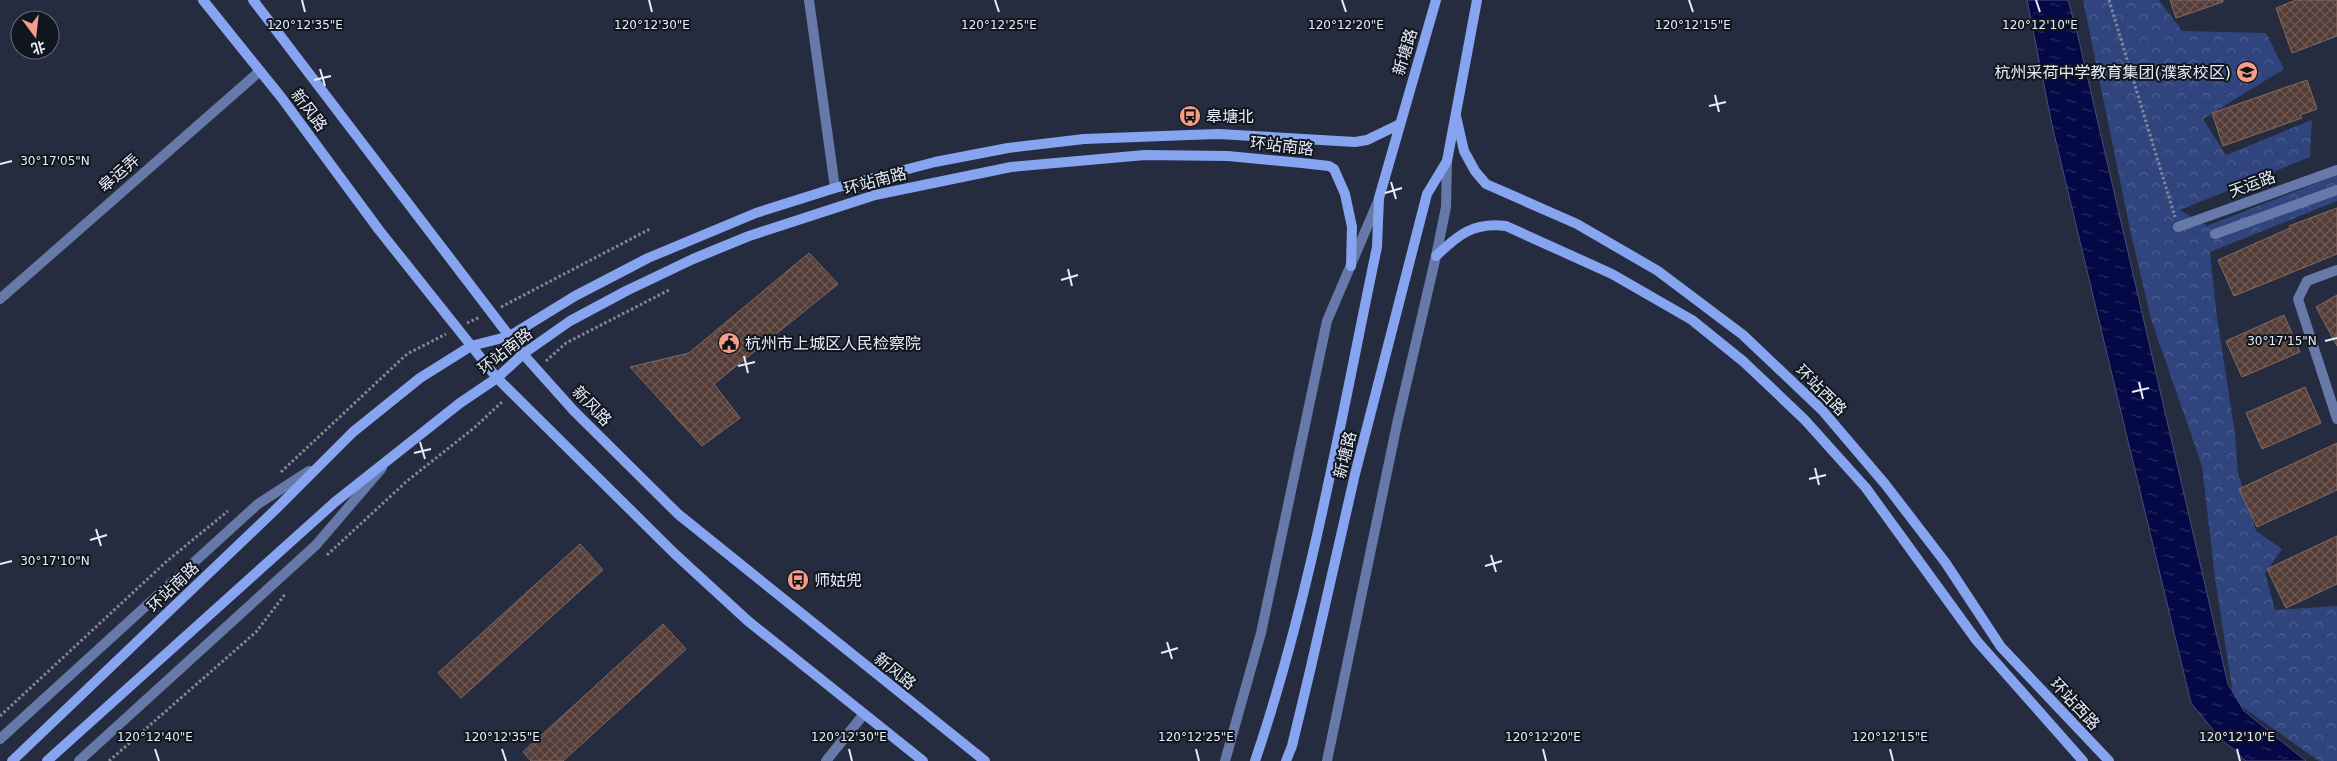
<svg xmlns="http://www.w3.org/2000/svg" width="2337" height="761" viewBox="0 0 2337 761" font-family="'DejaVu Sans','Noto Sans SC',sans-serif">
	<style>
		.forest { fill: url(#forest-crowns) }
		.water { fill: url(#water-ripples); stroke: #484c7b }
		.building { fill: url(#building-cross-hatch); stroke: #836962 }
		.lines { fill: none; stroke-linecap: round; stroke-linejoin: round }
		.path { stroke: #828898; stroke-width: 3; stroke-dasharray: 2.5 2.5; stroke-linecap: butt }
		.service { stroke: #6779a9; stroke-width: 10 }
		.minor { stroke: #6779a9; stroke-width: 10 }
		.tertiary { stroke: #6779a9; stroke-width: 10 }
		.secondary { stroke: #87a4f0; stroke-width: 10 }
		.ticks { fill: none; stroke: #e6ecf8; stroke-width: 2 }
		.labels { text-anchor: middle; dominant-baseline: central; stroke-width: 4; stroke-linejoin: round; paint-order: stroke }
		.street-label { font-size: 16px; fill: #e6ecf8; stroke: #11151d }
		.poi-label { font-size: 16px; fill: #e6ecf8; stroke: #11151d; text-anchor: start }
		.ticks-label { font-size: 12px; text-anchor: middle; fill: #e6ecf8; stroke: #11151d; stroke-width: 4; stroke-linejoin: round; paint-order: stroke }
	</style>
	<defs>
		<pattern id="forest-crowns" width="20" height="18" patternUnits="userSpaceOnUse" patternTransform="scale(1.25)"><rect width="20" height="18" fill="#30447e"/><path d="M2 6a3 3 0 1 1 6 0M12 15a3 3 0 1 1 6 0" fill="none" stroke="#4e5f91"/></pattern>
		<pattern id="water-ripples" width="26" height="14" patternUnits="userSpaceOnUse" patternTransform="scale(1.25)"><rect width="26" height="14" fill="#040845"/><path d="M2 4q2-2 4 0t4 0M15 11q2-2 4 0t4 0" fill="none" stroke="#292c61"/></pattern>
		<pattern id="building-cross-hatch" width="8" height="8" patternUnits="userSpaceOnUse" patternTransform="scale(1.25)"><rect width="8" height="8" fill="#553d37"/><path d="M0 0l8 8M0 8l8-8" fill="none" stroke="#6d5955"/></pattern>
	</defs>
	<rect width="100%" height="100%" fill="#252c3f"/>
	<path class="forest" d="M2083,0h76l23,31 84,2 18,36 -81,50 23,36 86,-35 -2,37 -130,53 27,16 130,-51v26l-127,51 7,65 18,117 3,39 18,58 26,18 -17,24 10,37 62,-4v155h-18l-85,-60 -19,-123 -13,-112 -51,-147 -20,-85z"/>
	<path class="water" d="M2027,0h41l9,32 151,652 16,27 62,50h-60l-27,-24 -28,-34 -139,-578z"/>
	<path class="building" d="M2170,0h53v2l-47,16z
		M2296,0h41v36l-45,17 -16,-45z
		M2307,80l10,29 -17,6 2,3 -79,28 -11,-33z
		M2337,208v46l-103,42 -16,-36 72,-32 -1,-2z
		M809,253l29,31 -124,100 26,34 -38,28 -72,-79 59,-14z
		M2337,295v51l-21,-39z
		M2284,315l16,37 -58,25 -16,-36z
		M2305,387l16,36 -59,26 -16,-36z
		M2337,443v47l-80,37 -18,-38z
		M2337,536v48l-51,24 -19,-39z
		M580,544l23,26 -142,128 -23,-25z
		M663,624l23,25 -123,112h-32l-8,-9z"/>
	<g class="lines">
		<path class="path" d="M2109,0l66,217
			M501,307l149,-78
			M467,323l13,-6
			M546,361l20,-18 105,-54
			M281,472l126,-118 39,-20
			M327,555l80,-74 67,-53 29,-27
			M0,716l167,-155 61,-50
			M109,761l147,-129 30,-39"/>
		<path class="service" d="M2215,234l122,-44"/>
		<path class="minor" d="M809,0l26,188
			M2178,227l159,-57
			M2337,270l-30,11 -9,18 39,120
			M0,299l260,-228
			M826,761l38,-47"/>
		<path class="tertiary" d="M0,739l258,-235 51,-33
			M79,761l237,-216 66,-77
			M1225,761l36,-128 66,-312 52,-122
			M1327,761l70,-337 39,-168 10,-49 1,-46"/>
		<path class="secondary" d="M203,0l78,97 98,133 118,148 178,176 73,67 175,140
			M253,0l270,354 51,57 104,103 307,247
			M1456,116l8,35 11,20 11,13 91,40 81,47 85,64 79,75 63,74 60,78 56,85 108,114
			M1436,256c22,-21 37,-34 70,-30l106,48 80,46 52,42 60,57 62,69 111,153 106,120
			M12,761l262,-250 79,-79 67,-54 51,-32 39,-10 65,-40 73,-38 108,-45 79,-25 100,-26 73,-14 76,-9 105,-4 30,-1 136,8 12,-2 33,-16
			M47,761l288,-259 125,-99 37,-25 26,-24 47,-33 56,-30 67,-32 56,-23 126,-41 136,-28 134,-12 83,1 74,7 27,3 5,3 11,25 7,33 -1,39
			M1255,761c56,-165 86,-343 122,-514l2,-49 57,-198
			M1286,761l6,-15 18,-75 45,-197 72,-280 20,-33 30,-161"/>
	</g>
	<path class="ticks" d="M302,0l3,12M649,0l3,12M995,0l4,12M1342,0l4,12M1689,0l4,12M2036,0l4,12M320,69l5,17M314,80l17,-4M1715,95l4,17M1709,106l17,-4M0,164l12,-3M1391,182l5,17M1385,193l17,-5M1068,269l4,17M1061,280l17,-5M2325,341l12,-3M744,356l4,17M738,366l17,-4M2139,382l4,17M2132,392l17,-4M420,442l5,17M414,453l17,-4M1815,468l4,17M1809,479l17,-4M96,529l5,17M90,540l17,-5M1491,555l5,17M0,564l12,-3M1485,566l17,-5M1167,642l5,17M1161,653l17,-5M155,749l4,12M502,749l4,12M849,749l3,12M1196,749l3,12M1543,749l3,12M1890,749l3,12M2237,749l3,12"/>
	<defs>
		<g id="school-disc" transform="scale(1.125)"><circle r="9.5" fill="#f49e87" stroke="#11151d"/><path d="M0-5L7-2L0 1L-7-2ZM-4 1L0 2.5L4 1V4Q0 6-4 4Z" fill="#111"/></g>
		<g id="bus-disc" transform="scale(1.125)"><circle r="9.5" fill="#f49e87" stroke="#11151d"/><path d="M-5-6H5V4H4V6H2V4H-2V6H-4V4H-5ZM-3.5-4V0h7V-4ZM-3.5 1.2v1.5H-2V1.2ZM2 1.2v1.5H3.5V1.2Z" fill="#111"/></g>
		<g id="civic-disc" transform="scale(1.125)"><circle r="9.5" fill="#f49e87" stroke="#11151d"/><path d="M-.6-6.5H3V-4.5H.6V-3L4-1V1h2V6H-6V1h2V-1L-.6-3ZM-1.2 2.5V6h2.4V2.5Z" fill="#111"/></g>
	</defs>
	<g fill-rule="evenodd">
		<use href="#school-disc" x="2247" y="72"/>
		<use href="#bus-disc" x="1190" y="116"/>
		<use href="#civic-disc" x="729" y="343"/>
		<use href="#bus-disc" x="798" y="580"/>
	</g>
	<g class="labels">
		<g class="street-label">
			<text transform="translate(1405 52) rotate(-73)">新塘路</text>
			<text transform="translate(309 110) rotate(53)">新风路</text>
			<text transform="translate(1282 146) rotate(6)">环站南路</text>
			<text transform="translate(119 173) rotate(-41)">皋运弄</text>
			<text transform="translate(875 181) rotate(-15)">环站南路</text>
			<text transform="translate(2252 184) rotate(-20)">天运路</text>
			<text transform="translate(505 351) rotate(-38)">环站南路</text>
			<text transform="translate(1821 390) rotate(45)">环站西路</text>
			<text transform="translate(592 406) rotate(46)">新风路</text>
			<text transform="translate(1345 455) rotate(-76)">新塘路</text>
			<text transform="translate(173 587) rotate(-44)">环站南路</text>
			<text transform="translate(895 671) rotate(39)">新风路</text>
			<text transform="translate(2075 704) rotate(47)">环站西路</text>
		</g>
		<g class="poi-label">
			<text x="2231" y="72" text-anchor="end">杭州采荷中学教育集团(濮家校区)</text>
			<text x="1206" y="116">皋塘北</text>
			<text x="745" y="343">杭州市上城区人民检察院</text>
			<text x="814" y="580">师姑兜</text>
		</g>
	</g>
	<g class="ticks-label">
		<text x="305" y="29">120°12'35"E</text>
		<text x="652" y="29">120°12'30"E</text>
		<text x="999" y="29">120°12'25"E</text>
		<text x="1346" y="29">120°12'20"E</text>
		<text x="1693" y="29">120°12'15"E</text>
		<text x="2040" y="29">120°12'10"E</text>
		<text x="55" y="165">30°17'05"N</text>
		<text x="2282" y="345">30°17'15"N</text>
		<text x="55" y="565">30°17'10"N</text>
		<text x="155" y="741">120°12'40"E</text>
		<text x="502" y="741">120°12'35"E</text>
		<text x="849" y="741">120°12'30"E</text>
		<text x="1196" y="741">120°12'25"E</text>
		<text x="1543" y="741">120°12'20"E</text>
		<text x="1890" y="741">120°12'15"E</text>
		<text x="2237" y="741">120°12'10"E</text>
	</g>
	<g transform="translate(35 35) rotate(165)"><circle r="24" fill="#11151d" stroke="#666b75"/>
	<path d="M0-4L9 19L0 12L-9 19Z" fill="#f49e87"/>
	<text y="-8" font-size="14" font-weight="bold" text-anchor="middle" fill="#e6ecf8">北</text>
	</g>
</svg>
